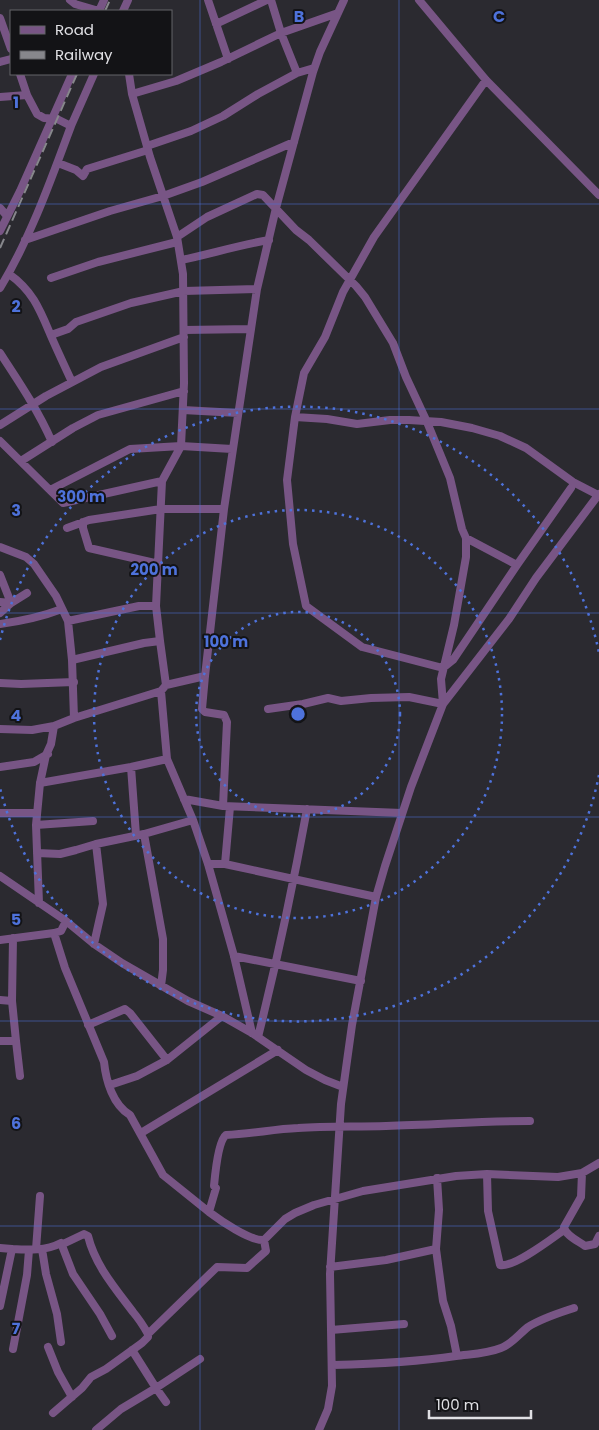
<svg xmlns="http://www.w3.org/2000/svg" width="599" height="1430" viewBox="0 0 599 1430" font-family="Poppins,sans-serif">
	<style>
		.lines { fill: none; stroke-linecap: round; stroke-linejoin: round }
		.minor { stroke: #785585; stroke-width: 8 }
		.rail { stroke: #87878c; stroke-width: 2; stroke-dasharray: 10 5; stroke-linecap: butt }
		.grid { fill: none; stroke: #4e72db; stroke-width: 1; stroke-opacity: 0.55 }
		.ring { fill: none; stroke: #4e72db; stroke-width: 2.5; stroke-dasharray: 2.5 5 }
		.grid-label { font-size: 16px; text-anchor: middle; font-weight: bold; fill: #4e72db; stroke: #131316; stroke-width: 4; stroke-linejoin: round; paint-order: stroke }
		.centre { fill: #4e72db; stroke: #131316; stroke-width: 2.5 }
		.ring-label { font-size: 15px; text-anchor: middle; font-weight: bold; fill: #4e72db; stroke: #131316; stroke-width: 4; stroke-linejoin: round; paint-order: stroke }
	</style>
	<rect width="100%" height="100%" fill="#2b2a30"/>
	<g class="lines">
		<path class="minor" d="M70,0l5,4 24,7
			M208,0l20,59
			M271,0l10,33 16,40
			M344,0l-24,52 -7,20 -37,136 -19,81 -33,220 -19,167 -3,33 3,3 19,3 3,7 -4,84 179,7
			M419,0l67,80 113,115
			M99,11l5,-11
			M123,11l5,-11
			M0,18l11,31
			M216,24l51,-24
			M0,62l11,-3
			M20,74l7,21 10,19 7,4 13,1 14,7 23,-52
			M129,74l3,20 18,63 27,80 6,37 1,109 -3,63 -19,35 -6,125 4,35 6,44 -5,6 6,68 26,61 15,44 26,92 18,77
			M486,80l-112,157 -31,55 -18,45 -21,36 -9,44 -8,63 6,64 13,62 56,41 81,21 10,-8 64,-95 54,-77
			M132,94l44,-13 45,-19 60,-29 57,-20
			M0,97l27,-2
			M147,146l44,-15 32,-15 35,-22 39,-21 17,-5
			M58,163l18,7 7,6 4,-7 61,-19
			M0,208l7,8
			M0,231l20,-40 52,-117
			M177,237l30,-20 50,-23 6,1 33,35 13,10 47,46 9,11 28,46 13,34 21,45 23,56 12,51 4,9v19l-12,68 -13,54 2,25 -34,-7 -38,1 -30,3 -13,-3 -25,6 -35,5
			M25,240l85,-29 53,-15 39,-14 92,-40
			M181,260c29,-6 58,-15 88,-20
			M9,274c24,17 31,36 42,62 7,16 14,31 21,46
			M51,278l47,-16 79,-20
			M0,288c30,-49 51,-108 71,-162
			M184,330l67,-1
			M51,335l17,-6 8,-7 55,-19 53,-12 73,-2
			M0,353c19,29 38,57 52,89
			M183,410l55,3
			M295,417l32,2 30,5 33,-4h19l32,2 31,6 28,8 26,12 47,34 25,13
			M0,425l46,-29 55,-29 83,-30
			M0,441l63,62 99,-22
			M21,461l52,-33 25,-13 86,-24
			M50,490l80,-41 51,-3 51,3
			M83,522v6l6,20 70,16
			M67,528l22,-8 72,-11h63
			M466,538l51,27
			M0,547l26,10 8,7 22,32 12,25 4,39 2,58
			M0,575l11,28 -11,10
			M0,602l11,1 16,-10
			M68,621l71,-15h17
			M0,624c22,-3 41,-7 62,-15
			M72,660l72,-17 16,-2
			M0,683l21,1 53,-2
			M166,685l39,-9
			M54,726l20,-8 87,-27
			M0,729l32,1 22,-4 -3,18 -5,11 2,-1
			M0,767l34,-5 12,-7 -6,28 -4,42 3,78
			M131,767l5,68
			M40,783l91,-16 36,-8
			M184,799l39,7
			M0,813h37
			M36,825l57,-4
			M144,834l19,105v31l-2,16
			M37,853l23,1 16,-4 20,-6
			M208,864h17l151,33
			M225,864l5,-57
			M0,876l66,45 28,23 28,19 66,38 34,15 30,17 54,37 19,10 18,7
			M54,933l11,35 39,94c2,19 9,43 26,53l33,60 46,37 7,-24 -2,-2c1,-11 4,-45 12,-51 25,-1 48,-6 72,-7 29,-2 58,-1 88,-2 48,-1 96,-5 144,-5
			M0,940l54,-7 7,-2 5,-10
			M94,944l9,-40 -7,-60 48,-10 49,-14
			M234,956l127,25
			M0,1000l12,1
			M88,1025l37,-16 5,4 37,47 55,-44
			M258,1037c19,-76 35,-151 49,-228
			M0,1041h16l-4,-40 1,-63
			M16,1041l4,35
			M110,1085l27,-9 30,-16
			M141,1133l137,-83
			M582,1173l-1,24 -17,30c1,8 14,14 21,19l10,-2 4,-8
			M487,1174l1,37 12,54c14,3 51,-26 64,-35
			M209,1212c12,9 41,29 55,28l21,-21 10,-6 19,-8 49,-14 93,-15 31,-2 71,3 24,-4 17,-10
			M61,1243l12,31 27,40 12,22
			M0,1248l12,1 -12,57
			M12,1249c16,1 34,2 49,-6l2,1 21,-10 4,2c7,29 27,52 45,76 6,7 11,15 15,22v3l-6,6 -36,26 -15,8 -9,11 -29,25
			M36,1249l4,-53
			M42,1249l4,25 11,40 4,28
			M436,1249l7,52 8,25 6,30
			M330,1267l56,-7 50,-11 3,-39 -2,-32
			M331,1330l73,-6
			M148,1334l69,-67 30,1 19,-17 -2,-11
			M48,1347l10,25 14,25
			M13,1349l14,-74 2,-25
			M333,1365c41,-1 82,-3 123,-9 15,-2 30,-2 45,-8 11,-4 18,-14 27,-21 14,-9 31,-14 46,-19
			M166,1402l-10,-14 44,-29
			M96,1430l25,-21 35,-21 -24,-38
			M319,1430l9,-21 4,-23 -2,-112 11,-170 11,-79 24,-128 9,-31 26,-79 32,-83 66,-85 27,-41 63,-84"/>
		<path class="rail" d="M105,11l5,-11
			M0,248l77,-174"/>
	</g>
	<path class="grid" d="M200,0v1430M399,0v1430M0,204h599M0,409h599M0,613h599M0,817h599M0,1021h599M0,1226h599"/>
	<g class="ring">
		<circle cx="298" cy="714" r="102"/>
		<circle cx="298" cy="714" r="204"/>
		<path d="M599 775A307 307 0 0 1 0 788M0 640A307 307 0 0 1 599 653"/>
	</g>
	<g class="grid-label">
		<text x="299" y="22">B</text>
		<text x="499" y="22">C</text>
		<text x="16" y="108">1</text>
		<text x="16" y="312">2</text>
		<text x="16" y="516">3</text>
		<text x="16" y="721">4</text>
		<text x="16" y="925">5</text>
		<text x="16" y="1129">6</text>
		<text x="16" y="1334">7</text>
	</g>
	<circle cx="298" cy="714" r="8" class="centre"/>
	<g class="ring-label">
		<text x="81" y="502">300 m</text>
		<text x="154" y="575">200 m</text>
		<text x="226" y="647">100 m</text>
	</g>
	<rect x="10" y="10" width="162" height="65" fill="#131316" stroke="#656568"/>
	<rect x="20" y="26" width="25" height="8" fill="#785585" stroke="#656568"/>
	<text x="55" y="35" font-size="15" fill="#e0e0e4">Road</text>
	<rect x="20" y="51" width="25" height="8" fill="#87878c" stroke="#656568"/>
	<text x="55" y="60" font-size="15" fill="#e0e0e4">Railway</text>
	<path d="M429 1410v8h102v-8" fill="none" stroke="#e0e0e4" stroke-width="2.5"/>
	<text x="436" y="1410" font-size="15" fill="#e0e0e4" stroke="#131316" stroke-width="4" paint-order="stroke">100 m</text>
</svg>
